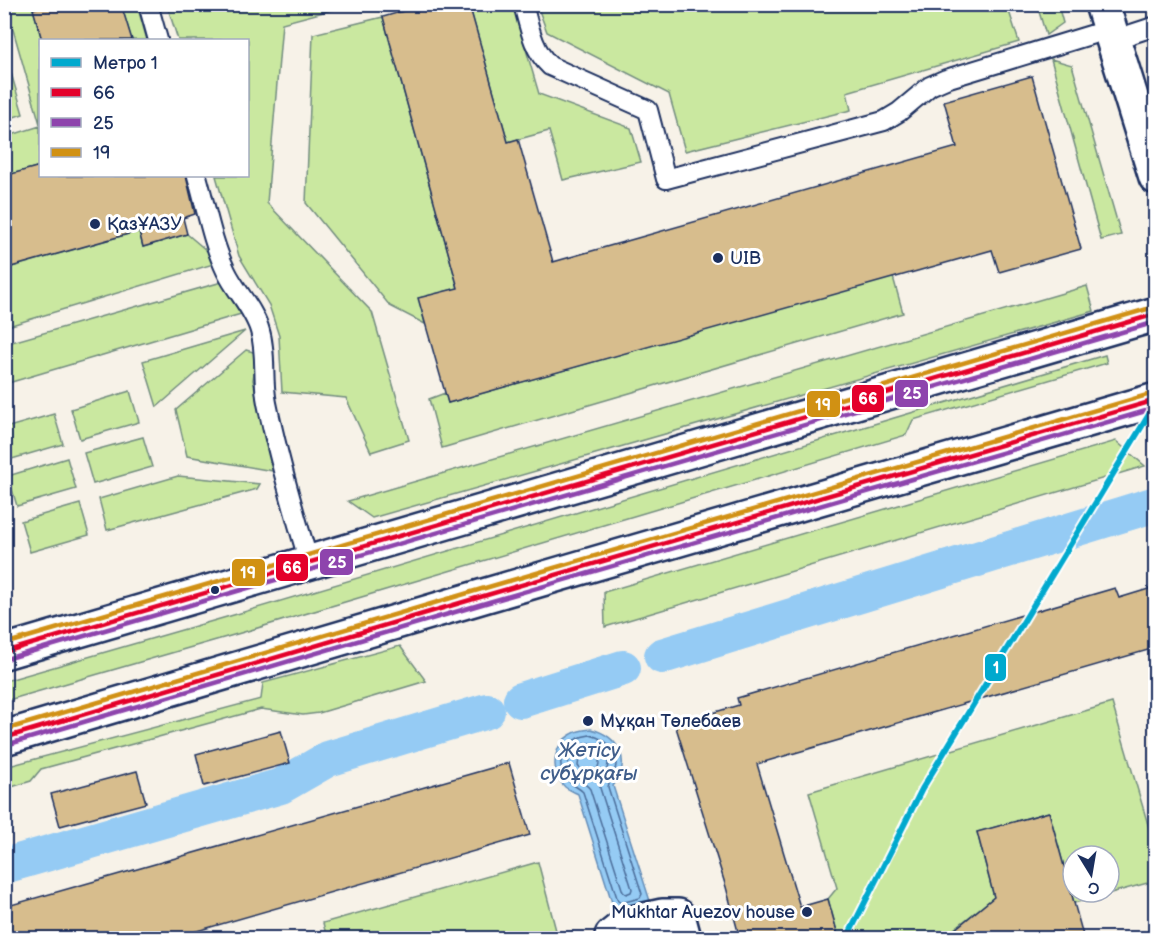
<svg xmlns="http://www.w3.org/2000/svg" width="1160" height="943" viewBox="0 0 1160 943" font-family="'Balsamiq Sans',sans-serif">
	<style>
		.green { fill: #cae8a0; stroke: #728c7f; stroke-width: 1.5; fill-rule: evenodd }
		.water { fill: #95cbf4; stroke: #648db8; stroke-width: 1.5 }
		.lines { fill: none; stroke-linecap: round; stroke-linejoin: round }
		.shore { stroke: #4c6d9a; stroke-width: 1.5 }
		.canal { stroke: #95cbf4; stroke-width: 36 }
		.building { fill: #d7bd8d; stroke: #1b2f5e; stroke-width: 1.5 }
		.service-casing { stroke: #1b2f5e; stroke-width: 22 }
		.minor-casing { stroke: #1b2f5e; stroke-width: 38 }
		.secondary-casing { stroke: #1b2f5e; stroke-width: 38 }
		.service { stroke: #fff; stroke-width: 18 }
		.minor { stroke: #fff; stroke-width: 33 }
		.secondary { stroke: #fff; stroke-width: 33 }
		.bus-1-casing { stroke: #fff; stroke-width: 9 }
		.bus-2-casing { stroke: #fff; stroke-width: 9 }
		.bus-3-casing { stroke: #fff; stroke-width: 9 }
		.bus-1 { stroke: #e4002b; stroke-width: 4.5 }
		.bus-2 { stroke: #8e44ad; stroke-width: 4.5 }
		.bus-3 { stroke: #d19113; stroke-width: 4.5 }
		.metro-1-casing { stroke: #fff; stroke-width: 10 }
		.metro-1 { stroke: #00a9ce; stroke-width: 6 }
		.poi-dot { fill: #1b2f5e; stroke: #fff; stroke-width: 2 }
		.labels { text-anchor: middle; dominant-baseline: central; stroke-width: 6; stroke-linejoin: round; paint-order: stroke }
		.poi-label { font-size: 18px; fill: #1b2f5e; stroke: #fff; text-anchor: start }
		.water-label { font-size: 20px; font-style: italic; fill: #405e8b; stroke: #fff }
		.line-badge { stroke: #fff; stroke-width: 2 }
		.badge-label { font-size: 16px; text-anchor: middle; font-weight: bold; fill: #fff }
	</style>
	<rect width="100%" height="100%" fill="#f7f2e8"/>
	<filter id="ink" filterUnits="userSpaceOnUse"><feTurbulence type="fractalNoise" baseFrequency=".0167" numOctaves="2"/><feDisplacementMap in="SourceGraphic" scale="12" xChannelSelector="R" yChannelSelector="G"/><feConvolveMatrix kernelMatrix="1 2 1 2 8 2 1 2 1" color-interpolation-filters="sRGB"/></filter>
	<g filter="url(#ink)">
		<path class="green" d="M6,5h42l-15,4 9,31h-2v84z
			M121,5h16l10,35h-15z
			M167,5h183l-68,18 -15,180 105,109 37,128 -38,12 -25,-54 -64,-6 -3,-56 -10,-31 -30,-49 -23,-80h32v-136h-70z
			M469,5h44l26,89 92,34 10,34 -78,18 -14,-49 -41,11z
			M537,5h470l12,37 -172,50 4,18 -166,41 -16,-57 -122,-62z
			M1037,5h21l5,18 -17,12z
			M383,17l75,271 -39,10 6,26 -35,-18 -84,-103 7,-169z
			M4,49l19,65 -18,6 -1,-1z
			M1051,59l21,6 49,170 -20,5z
			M40,126v40l-35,10v-39z
			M139,231l4,16 44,-13 33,28 -215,65v-58z
			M893,277l10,36 -461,135 -13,-49 16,-6 3,10z
			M222,282l19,32 -236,70v-40z
			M1087,286l7,25 -722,207 -24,-17z
			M245,331l-88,76 -14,-46z
			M246,350l11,3 -4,27 20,91 -86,-15 -11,-46z
			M1105,355l2,8 -194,57 -7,15 -662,197 -239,69v-20l232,-67z
			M130,391l9,31 -59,17 -9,-30z
			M54,414l9,30 -58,17v-33z
			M143,437l9,30 -59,17 -9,-31z
			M1116,441l29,25 -540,161 -1,-35z
			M67,458l9,31 -59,17 -9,-30z
			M178,476l82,8 -3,5 -150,41 -8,-31z
			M80,504l9,31 -59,17 -9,-31z
			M400,646l26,35 -107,32 -16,2 -42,-6 -220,60 -10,12 -26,8v-22l256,-68 2,-16z
			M1112,703l43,145v33l-81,22 -25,-91 -72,20 17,65 -45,36 -19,5h-91l-11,-39 9,-11 -28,-96zM1073,856h36v36h-36z
			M538,862l20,76h-231l-4,-15z"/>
		<path class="water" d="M591,729c27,7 42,32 22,57l37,115 -35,11 -37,-118c-4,-2 -9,-4 -13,-7 -16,-15 -12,-43 7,-53 6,-4 12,-4 19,-5z"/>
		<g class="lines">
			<path class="shore" d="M590,735c17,4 30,16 25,35 -1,6 -6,10 -7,17l34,107 -2,4 -19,5 -3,-2 -35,-109c-6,-6 -14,-8 -18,-15 -12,-20 5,-40 25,-42z
				M590,743c13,3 21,13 17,26 -2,8 -7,11 -7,19l32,101 -1,3 -5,2 -3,-2 -33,-103c-5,-7 -14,-9 -18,-16 -10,-14 3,-29 18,-30z
				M586,752c18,1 15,14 6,24l-11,-6 -3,-4 1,-8z"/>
			<path class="canal" d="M662,656l494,-152
				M521,700l102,-32
				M4,866l277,-80 47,-27 159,-48"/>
		</g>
		<path class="building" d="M48,4h73l11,36h-90l-9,-31z
			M428,4h41l39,138 10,-3 35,123 404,-115 -13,-46 88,-25 49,173 -82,23 -7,-22 -544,153 -30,-105 40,-10 -75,-271z
			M40,166v10h146l9,38 -12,4 4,16 -44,13 -4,-16 -135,38v-93z
			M1155,587v61l-398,116 43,143 28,-8 11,40h-99l-14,-52 -51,-163 64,-19 -2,-7 378,-110 4,10z
			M281,731l9,32 -86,23 -8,-32z
			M509,763l21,72 -361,104h-165v-32z
			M137,771l9,32 -86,23 -9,-32z
			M1049,812l35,127h-141l51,-42 -17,-65z"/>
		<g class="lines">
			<g class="service-casing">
				<path id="service" d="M148,4l10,36
					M523,4c6,22 10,46 27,62l98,44 18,69 218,-58 15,-9 31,-26 16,-7 164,-50
					M1113,40l43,-14
					M197,176c9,31 15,66 29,95 10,21 28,38 34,60 7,23 2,48 7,72 11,54 26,106 42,159"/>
			</g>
			<g class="minor-casing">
				<path id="minor" d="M613,938l-1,-2 15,-12 35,-8h16l6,22"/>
			</g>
			<g class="secondary-casing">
				<path id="secondary" d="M1102,4l54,173
					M4,652l1152,-338
					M4,738l483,-143 669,-195"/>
			</g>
			<use href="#service" class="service"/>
			<use href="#minor" class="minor"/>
			<use href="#secondary" class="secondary"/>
			<g class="bus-1-casing">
				<path id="bus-1" d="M4,652l1152,-338
					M4,738l483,-143 669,-195"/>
			</g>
			<g class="bus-2-casing">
				<path id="bus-2" d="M6,659l1150,-337
					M6,745l483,-143 667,-194"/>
			</g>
			<g class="bus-3-casing">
				<path id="bus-3" d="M4,644l1150,-337
					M4,730l481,-142 669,-195"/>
			</g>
			<use href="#bus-1" class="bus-1"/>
			<use href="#bus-2" class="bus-2"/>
			<use href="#bus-3" class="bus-3"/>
			<g class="metro-1-casing">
				<path id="metro-1" d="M847,938l75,-149 234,-386"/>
			</g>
			<use href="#metro-1" class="metro-1"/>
		</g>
	</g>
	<g class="poi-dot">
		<circle cx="95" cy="224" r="6"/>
		<circle cx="718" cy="258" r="6"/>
		<circle cx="215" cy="590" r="5"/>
		<circle cx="588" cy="721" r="6"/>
		<circle cx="807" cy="912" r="6"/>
	</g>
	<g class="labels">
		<g class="poi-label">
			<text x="107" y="224">ҚазҰАЗУ</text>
			<text x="730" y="258">UIB</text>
			<text x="600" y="721">Мұқан Төлебаев</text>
			<text x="795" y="912" text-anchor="end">Mukhtar Auezov house</text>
		</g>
		<g class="water-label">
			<text x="589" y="751">Жетісу<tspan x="589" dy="23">субұрқағы</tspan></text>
		</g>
	</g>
	<g class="line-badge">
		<rect x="894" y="379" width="35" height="29" rx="6" fill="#8e44ad"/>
		<rect x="851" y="384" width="34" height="29" rx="6" fill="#e4002b"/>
		<rect x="806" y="390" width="35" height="28" rx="6" fill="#d19113"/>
		<rect x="319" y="548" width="35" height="28" rx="6" fill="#8e44ad"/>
		<rect x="275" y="553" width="34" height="29" rx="6" fill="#e4002b"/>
		<rect x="231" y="558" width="35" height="29" rx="6" fill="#d19113"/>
		<rect x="984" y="653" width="23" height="29" rx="6" fill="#00a9ce"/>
	</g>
	<g class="badge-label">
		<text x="912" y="399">25</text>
		<text x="868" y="404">66</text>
		<text x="823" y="410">19</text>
		<text x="337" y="568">25</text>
		<text x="292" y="573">66</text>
		<text x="248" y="578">19</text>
		<text x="996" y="673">1</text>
	</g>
	<rect width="1160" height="943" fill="none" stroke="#fff" stroke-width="24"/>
	<rect x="12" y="12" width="1136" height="919" fill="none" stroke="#1b2f5e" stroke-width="2" filter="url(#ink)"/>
	<rect x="39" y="39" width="210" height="138" fill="#ffffff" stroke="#a4acbf" stroke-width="1.5"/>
	<rect x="51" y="58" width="30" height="9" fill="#00a9ce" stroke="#a4acbf" stroke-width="1.5"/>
	<text x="93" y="69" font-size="18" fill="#1b2f5e">Метро 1</text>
	<rect x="51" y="88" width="30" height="9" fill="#e4002b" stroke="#a4acbf" stroke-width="1.5"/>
	<text x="93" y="99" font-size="18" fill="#1b2f5e">66</text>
	<rect x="51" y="118" width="30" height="9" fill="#8e44ad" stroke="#a4acbf" stroke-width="1.5"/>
	<text x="93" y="129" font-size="18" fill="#1b2f5e">25</text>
	<rect x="51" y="148" width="30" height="9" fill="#d19113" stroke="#a4acbf" stroke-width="1.5"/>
	<text x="93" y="159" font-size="18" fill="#1b2f5e">19</text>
	<g transform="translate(1091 874) rotate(169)"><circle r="28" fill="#ffffff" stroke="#a4acbf" stroke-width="1.5"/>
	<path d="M0-4.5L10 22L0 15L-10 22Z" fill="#1b2f5e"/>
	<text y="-9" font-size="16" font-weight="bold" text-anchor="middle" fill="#1b2f5e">С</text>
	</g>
</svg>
